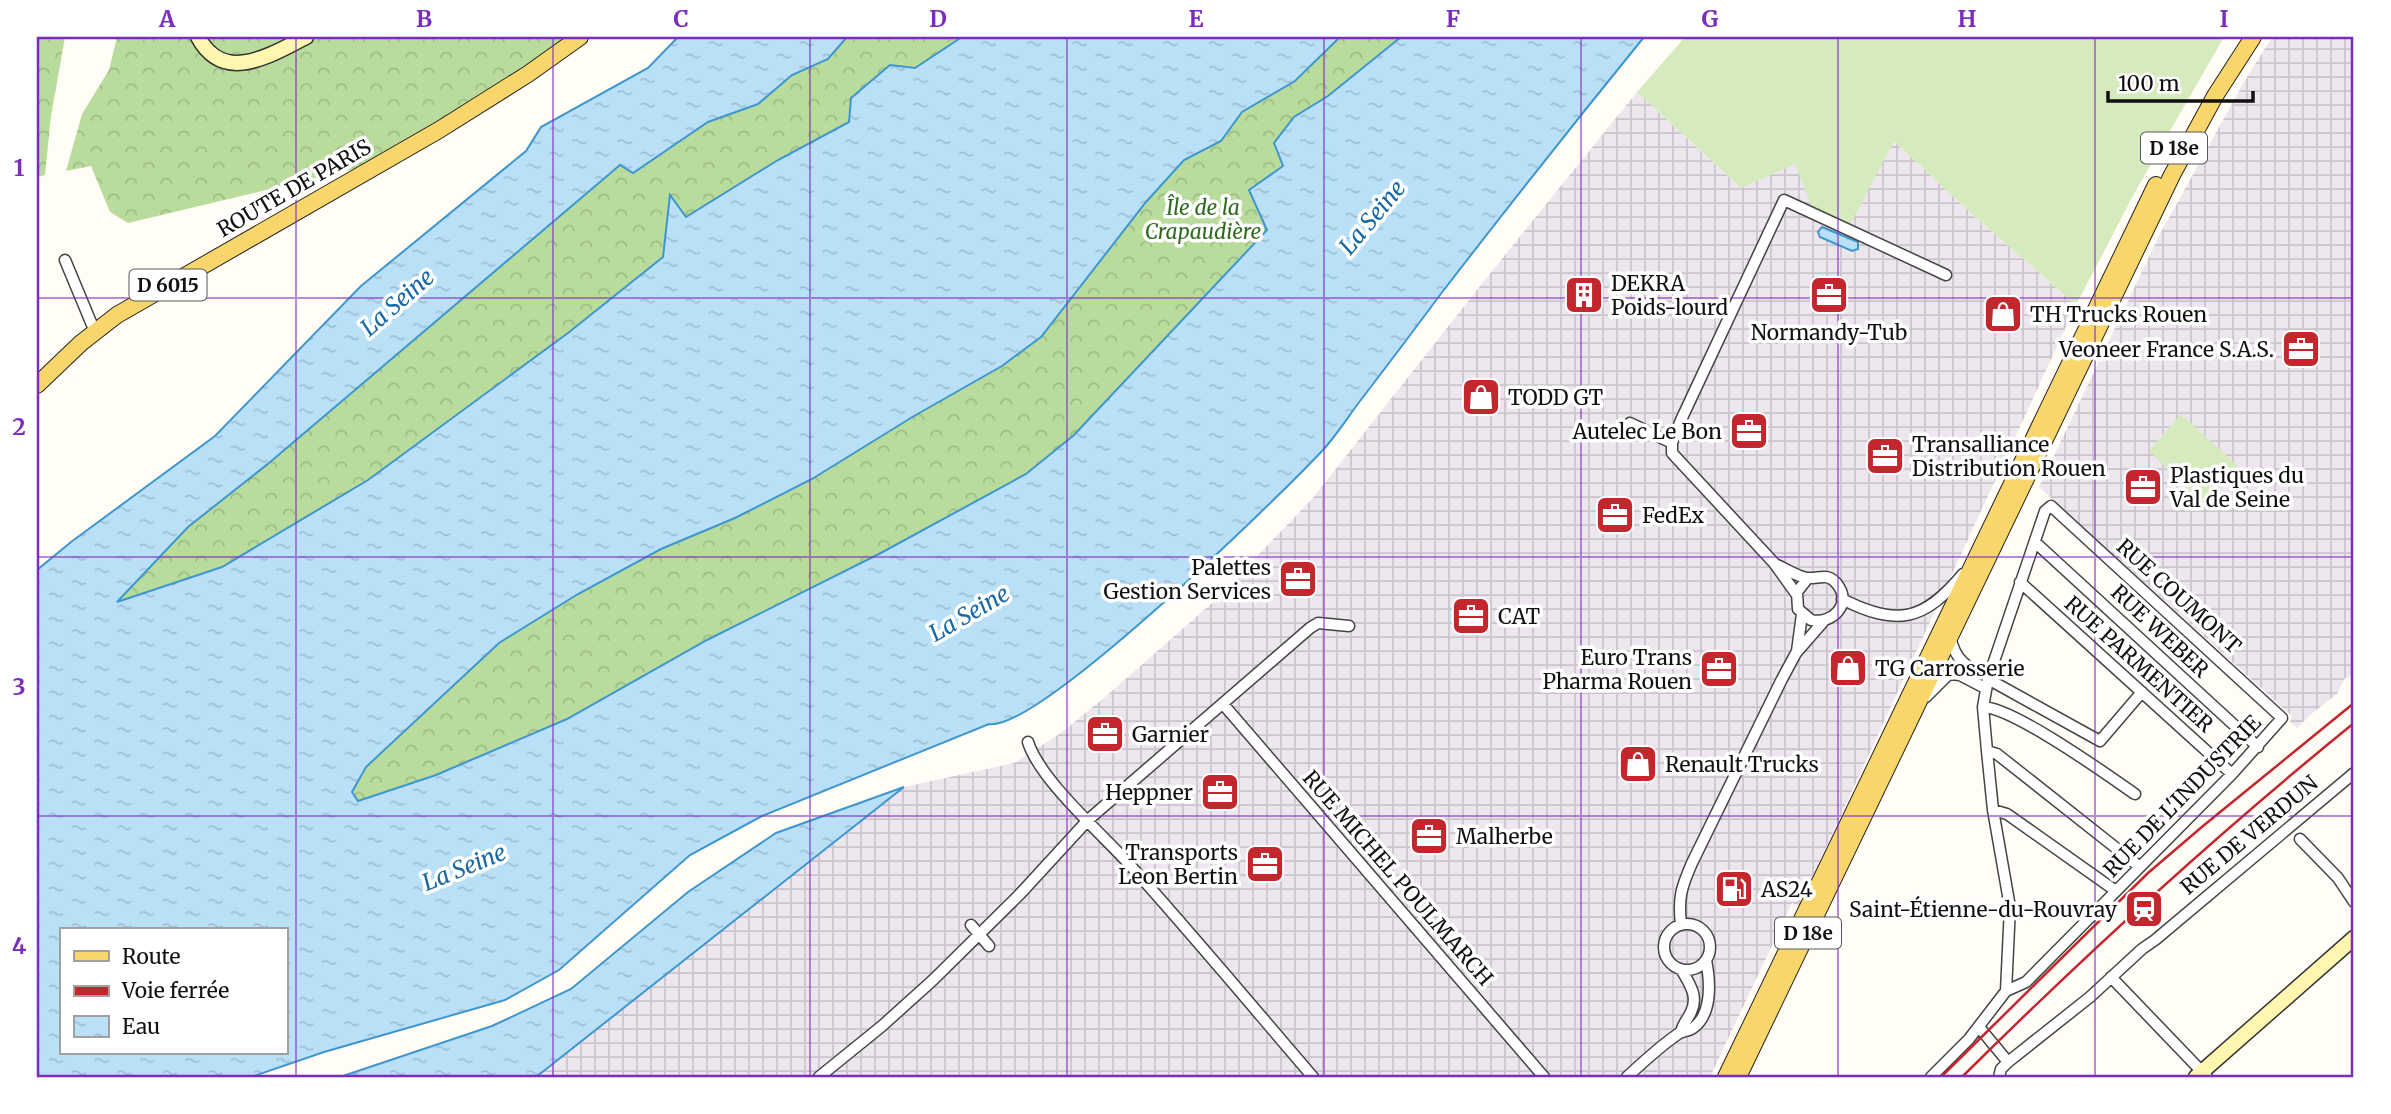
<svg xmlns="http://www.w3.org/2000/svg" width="2391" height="1114" viewBox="0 0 2391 1114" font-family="Merriweather,serif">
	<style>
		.industrial { fill: url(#industrial-grid) }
		.grass { fill: #d5ebbd }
		.forest { fill: url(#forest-crowns) }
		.water { fill: url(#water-ripples); stroke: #3f96cf; stroke-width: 2; fill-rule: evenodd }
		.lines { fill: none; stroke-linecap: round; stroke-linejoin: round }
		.street-casing { stroke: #444; stroke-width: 13 }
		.secondary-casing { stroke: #333; stroke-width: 17 }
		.primary-casing { stroke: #222; stroke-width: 18 }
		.street { stroke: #fff; stroke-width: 10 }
		.secondary { stroke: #fff6b0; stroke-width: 14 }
		.primary { stroke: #f9d66b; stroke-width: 16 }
		.rail { stroke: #c4262e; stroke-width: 2.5 }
		.grid { fill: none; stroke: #7b2cbf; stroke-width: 2; stroke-opacity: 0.55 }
		.labels { text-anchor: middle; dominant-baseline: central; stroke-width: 7; stroke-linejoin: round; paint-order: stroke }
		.shield { fill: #fff; stroke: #585858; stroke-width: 2 }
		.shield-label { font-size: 19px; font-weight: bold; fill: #111 }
		.street-label { font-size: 21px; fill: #111; stroke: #fff }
		.park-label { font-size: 21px; font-style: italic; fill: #2f6b1f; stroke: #fff }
		.poi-label { font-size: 21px; fill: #111; stroke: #fff; text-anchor: start }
		.water-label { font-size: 23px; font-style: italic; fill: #1768a6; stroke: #fff }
		.neatline { fill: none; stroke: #7b2cbf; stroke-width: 2.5 }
		.grid-label { font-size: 23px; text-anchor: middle; font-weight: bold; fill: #7b2cbf }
	</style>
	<defs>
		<pattern id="industrial-grid" width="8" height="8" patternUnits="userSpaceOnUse" patternTransform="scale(1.75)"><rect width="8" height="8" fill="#eee6ef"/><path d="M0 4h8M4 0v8" fill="none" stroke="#cbc4cc"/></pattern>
		<pattern id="forest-crowns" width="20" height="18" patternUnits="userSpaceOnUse" patternTransform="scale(1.75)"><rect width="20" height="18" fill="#b9dc9c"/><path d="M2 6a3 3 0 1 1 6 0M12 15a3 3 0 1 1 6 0" fill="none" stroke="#9ebc85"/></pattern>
		<pattern id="water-ripples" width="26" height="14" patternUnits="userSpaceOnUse" patternTransform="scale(1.75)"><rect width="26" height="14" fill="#b9e0f7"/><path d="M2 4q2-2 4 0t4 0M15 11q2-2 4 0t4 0" fill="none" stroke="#9ebfd3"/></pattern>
	</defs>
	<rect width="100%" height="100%" fill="#fffdf5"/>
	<path class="industrial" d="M2272,37h82v639l-9,2 -8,16 -27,21 -13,13 -7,-6 2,-6 -253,-229 121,-253 84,-152z
		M1637,92l104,96 61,-28 92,-19 80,75 102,89 -277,601 -7,-3 -82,174h-1349l131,-51 79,-37 117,-97 88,-59 128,-46 110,-24 47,-30 50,-41 102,-90 99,-103 172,-218z"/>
	<path class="grass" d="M1685,37h539l-89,155 -59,113 -102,-89 -80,-75 -44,84 -38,-18 -17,-43 -54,24 -104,-96z
		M2181,414l57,52 -35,37 -54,-52z"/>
	<path class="forest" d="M37,37h28l-14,79 -6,59 -8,2z
		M117,37h448l-56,45 -142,84 -239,57 -18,-11 -19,-46 -25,5 16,-57 27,-44z
		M847,37h115l-47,31 -65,54 -72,38 -92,58 -16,-22 -7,61 -95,76 -200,147 -146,87 -106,36 72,-76 81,-64 351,-298 14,8 74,-51 50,-18 34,-29 36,-16z
		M1340,37h61l-73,59 -34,21 -27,112 -193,206 -48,39 -147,80 -172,86 -140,79 -131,56 -78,26 -6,-9 14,-25 133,-124 79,-49 83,-45 74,-31 77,-39 102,-63 88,-50 39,-29 105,-135 38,-42 37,-19 21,-29 53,-31z"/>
	<path class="water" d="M678,37h169l-19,22 -36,16 -34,29 -50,18 -75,51 -13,-8 -351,298 -81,64 -71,75 105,-35 146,-87 200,-147 95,-76 7,-62 16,22 92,-57 71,-38 2,-24 39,-33 25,3 47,-31h378l-45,44 -53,31 -21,29 -37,19 -38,42 -105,135 -39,29 -88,50 -102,63 -77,39 -74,31 -83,45 -79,49 -133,124 -14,25 6,9 78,-26 131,-56 140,-79 172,-86 147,-80 48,-39 193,-205 -18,-40 34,-24 -9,-23 20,-26 34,-21 73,-59h243c-69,85 -137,171 -204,258 -26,35 -53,71 -80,106 -12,16 -24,35 -38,50 -43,46 -284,281 -333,273l-227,92 -72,39 -131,115 -54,30 -181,52 -73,25h-214v-507l34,-28 144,-106 146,-150 165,-135 15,-24 107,-59zM61,930h224v123h-224z
		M1822,227l36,15v7l-6,2 -32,-14 -2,-5z
		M904,787l-368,290h-196l152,-51 79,-37 117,-97 88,-59z"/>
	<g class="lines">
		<g class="street-casing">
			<path id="street" d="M65,260l30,72
				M1630,423l42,20
				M2036,543l222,204
				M1777,565c9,4 21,12 30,13 12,1 21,-6 30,6 16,20 -5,41 -26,36l-13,-11 -1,-17 11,-14
				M2020,582l212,192
				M1797,595l-23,-32 -102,-110v-10l9,-23 103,-220 162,75
				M1842,599c55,28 82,22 121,-25
				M1950,636c5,24 16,33 40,39
				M1797,651l5,-37
				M1988,679l112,62 42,-49
				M1926,697l23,-23 11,1 25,13
				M1223,704l321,373
				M1983,707c31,1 123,67 152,87
				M1028,742c12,38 73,91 101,122 63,70 123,142 184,213
				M1987,751l10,3 143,113
				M1993,810l14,4 109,77
				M2300,839l38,39 16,24
				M1664 947a23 23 0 1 1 46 0a23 23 0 1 1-46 0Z
				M971,925l18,21
				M1681,925c-3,-27 0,-37 11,-62l89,-182 15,-28 27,-31
				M2111,977l96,100
				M1979,1027l29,35
				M1681,1032c2,-9 7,-13 10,-20 8,-16 -2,-29 -10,-43
				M819,1077l63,-51 51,-46 86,-85 69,-75 222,-192 8,-5 31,3
				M1627,1077c16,-15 32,-30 51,-43 4,-3 11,-3 15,-6 20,-14 17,-48 13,-68
				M1931,1077l38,-38 37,-48 20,-9 206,-208 50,-56 -231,-212 -6,5 -57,168 -5,28 4,44 6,59 17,97 -4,84
				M1999,1077l2,-8 7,-7 82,-65 52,-48 13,-9 199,-167"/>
		</g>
		<g class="secondary-casing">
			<path id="secondary" d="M198,37c26,48 72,18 108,0
				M2196,1077l158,-139"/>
		</g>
		<g class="primary-casing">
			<path id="primary" d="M37,385l44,-42 36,-28 322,-185 89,-56 52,-37
				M1726,1077l430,-892
				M1738,1077l434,-902 43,-79 38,-59"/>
		</g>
		<use href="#street" class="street"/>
		<use href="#secondary" class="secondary"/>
		<use href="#primary" class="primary"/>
		<path class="rail" d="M1941,1077l207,-204 55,-47 151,-123
			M1962,1077c125,-124 255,-243 392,-354"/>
	</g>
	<path class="grid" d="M296,37v1040M553,37v1040M810,37v1040M1067,37v1040M1324,37v1040M1581,37v1040M1838,37v1040M2095,37v1040M37,298h2317M37,557h2317M37,816h2317"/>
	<defs>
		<g id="building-square" transform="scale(2.0125)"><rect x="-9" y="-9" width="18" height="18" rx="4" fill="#c4262e" stroke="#fff"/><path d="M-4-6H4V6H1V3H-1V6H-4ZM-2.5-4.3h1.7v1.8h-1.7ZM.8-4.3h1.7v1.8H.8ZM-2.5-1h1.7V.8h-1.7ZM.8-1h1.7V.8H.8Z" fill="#fff"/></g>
		<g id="office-square" transform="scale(2.0125)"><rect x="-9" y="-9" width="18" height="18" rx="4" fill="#c4262e" stroke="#fff"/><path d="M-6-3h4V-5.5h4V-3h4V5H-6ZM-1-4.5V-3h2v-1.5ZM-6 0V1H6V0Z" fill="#fff"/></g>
		<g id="shop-square" transform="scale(2.0125)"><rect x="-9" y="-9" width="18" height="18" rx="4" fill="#c4262e" stroke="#fff"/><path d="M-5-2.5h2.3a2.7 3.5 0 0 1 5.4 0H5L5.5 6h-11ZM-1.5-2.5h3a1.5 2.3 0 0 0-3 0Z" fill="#fff"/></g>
		<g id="fuel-square" transform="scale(2.0125)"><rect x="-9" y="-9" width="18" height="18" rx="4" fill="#c4262e" stroke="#fff"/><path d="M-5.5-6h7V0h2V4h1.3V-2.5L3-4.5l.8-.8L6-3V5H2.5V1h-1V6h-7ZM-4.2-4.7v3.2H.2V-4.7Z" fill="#fff"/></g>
		<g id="station-square" transform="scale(2.0125)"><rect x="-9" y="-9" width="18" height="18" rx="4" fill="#c4262e" stroke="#fff"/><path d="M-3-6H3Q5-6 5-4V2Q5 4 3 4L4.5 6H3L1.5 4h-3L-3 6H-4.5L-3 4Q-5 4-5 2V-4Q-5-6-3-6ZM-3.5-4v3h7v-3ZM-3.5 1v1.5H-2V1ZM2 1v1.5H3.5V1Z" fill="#fff"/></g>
	</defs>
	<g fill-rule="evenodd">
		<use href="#building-square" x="1584" y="295"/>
		<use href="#office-square" x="1829" y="295"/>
		<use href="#shop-square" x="2003" y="314"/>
		<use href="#office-square" x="2301" y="349"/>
		<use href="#shop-square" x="1481" y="397"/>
		<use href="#office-square" x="1749" y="431"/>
		<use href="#office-square" x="1885" y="456"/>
		<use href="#office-square" x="2143" y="487"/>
		<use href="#office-square" x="1615" y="515"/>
		<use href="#office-square" x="1298" y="579"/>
		<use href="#office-square" x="1471" y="616"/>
		<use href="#shop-square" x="1848" y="668"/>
		<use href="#office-square" x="1719" y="669"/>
		<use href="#office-square" x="1105" y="734"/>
		<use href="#shop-square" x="1638" y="764"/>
		<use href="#office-square" x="1220" y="792"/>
		<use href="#office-square" x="1429" y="836"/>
		<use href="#office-square" x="1265" y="864"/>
		<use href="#fuel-square" x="1734" y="889"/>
		<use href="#station-square" x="2144" y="909"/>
	</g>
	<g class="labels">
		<g class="shield">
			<rect x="2141" y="132.5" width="66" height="31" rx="5"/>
			<rect x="129.5" y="269.5" width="77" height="31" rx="5"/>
			<rect x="1775" y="917.5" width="66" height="31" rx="5"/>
		</g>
		<g class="shield-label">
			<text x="2174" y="148">D 18e</text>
			<text x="168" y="285">D 6015</text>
			<text x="1808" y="933">D 18e</text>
		</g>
		<g class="street-label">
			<text transform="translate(294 188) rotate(-30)">ROUTE DE PARIS</text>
			<text transform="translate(2179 596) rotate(42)">RUE COUMONT</text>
			<text transform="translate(2160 631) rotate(43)">RUE WEBER</text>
			<text transform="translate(2139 664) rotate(42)">RUE PARMENTIER</text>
			<text transform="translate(2182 796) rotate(-46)">RUE DE L'INDUSTRIE</text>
			<text transform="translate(2249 835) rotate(-40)">RUE DE VERDUN</text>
			<text transform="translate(1398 878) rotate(49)">RUE MICHEL POULMARCH</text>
		</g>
		<g class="park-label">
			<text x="1203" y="207">Île de la<tspan x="1203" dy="24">Crapaudière</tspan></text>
		</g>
		<g class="poi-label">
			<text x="1611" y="283">DEKRA<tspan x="1611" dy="24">Poids-lourd</tspan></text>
			<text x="2030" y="314">TH Trucks Rouen</text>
			<text x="1829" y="332" text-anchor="middle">Normandy-Tub</text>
			<text x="2274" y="349" text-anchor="end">Veoneer France S.A.S.</text>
			<text x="1508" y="397">TODD GT</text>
			<text x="1722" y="431" text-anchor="end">Autelec Le Bon</text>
			<text x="1912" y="444">Transalliance<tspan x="1912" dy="24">Distribution Rouen</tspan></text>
			<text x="2170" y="475">Plastiques du<tspan x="2170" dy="24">Val de Seine</tspan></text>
			<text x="1642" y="515">FedEx</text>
			<text x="1271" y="567" text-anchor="end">Palettes<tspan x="1271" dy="24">Gestion Services</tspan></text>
			<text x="1498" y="616">CAT</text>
			<text x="1692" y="657" text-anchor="end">Euro Trans<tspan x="1692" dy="24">Pharma Rouen</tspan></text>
			<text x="1875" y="668">TG Carrosserie</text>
			<text x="1132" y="734">Garnier</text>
			<text x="1665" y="764">Renault Trucks</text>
			<text x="1193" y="792" text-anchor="end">Heppner</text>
			<text x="1456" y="836">Malherbe</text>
			<text x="1238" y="852" text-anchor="end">Transports<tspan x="1238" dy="24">Leon Bertin</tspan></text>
			<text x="1761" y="889">AS24</text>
			<text x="2117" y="909" text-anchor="end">Saint-Étienne-du-Rouvray</text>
		</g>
		<g class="water-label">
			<text transform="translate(1372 217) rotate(-50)">La Seine</text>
			<text transform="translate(397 302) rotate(-41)">La Seine</text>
			<text transform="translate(969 613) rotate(-30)">La Seine</text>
			<text transform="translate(464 867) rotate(-22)">La Seine</text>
		</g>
	</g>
	<rect width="2391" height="1114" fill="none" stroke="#ffffff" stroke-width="77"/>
	<rect x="60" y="928" width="228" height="126" fill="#ffffff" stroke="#a0a0a0" stroke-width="2"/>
	<rect x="74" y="951" width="35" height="10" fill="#f9d66b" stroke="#a0a0a0" stroke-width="2"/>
	<text x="122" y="964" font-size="21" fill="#111111">Route</text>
	<rect x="74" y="986" width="35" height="10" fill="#c4262e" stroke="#a0a0a0" stroke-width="2"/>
	<text x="122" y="998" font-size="21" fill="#111111">Voie ferrée</text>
	<rect x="74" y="1016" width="35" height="21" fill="url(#water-ripples)" stroke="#a0a0a0" stroke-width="2"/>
	<text x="122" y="1034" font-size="21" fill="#111111">Eau</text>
	<path d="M2108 91v10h145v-10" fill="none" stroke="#111111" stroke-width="3.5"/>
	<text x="2118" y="91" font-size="21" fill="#111111" stroke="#ffffff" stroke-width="5" paint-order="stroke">100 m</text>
	<rect x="38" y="38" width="2314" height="1038" class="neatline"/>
	<g class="grid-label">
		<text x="167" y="27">A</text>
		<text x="424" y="27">B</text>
		<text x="681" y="27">C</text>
		<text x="938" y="27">D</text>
		<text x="1196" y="27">E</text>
		<text x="1453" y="27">F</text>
		<text x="1710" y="27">G</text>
		<text x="1967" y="27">H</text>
		<text x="2224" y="27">I</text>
		<text x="19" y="176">1</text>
		<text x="19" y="435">2</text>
		<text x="19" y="695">3</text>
		<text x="19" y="954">4</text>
	</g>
</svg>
